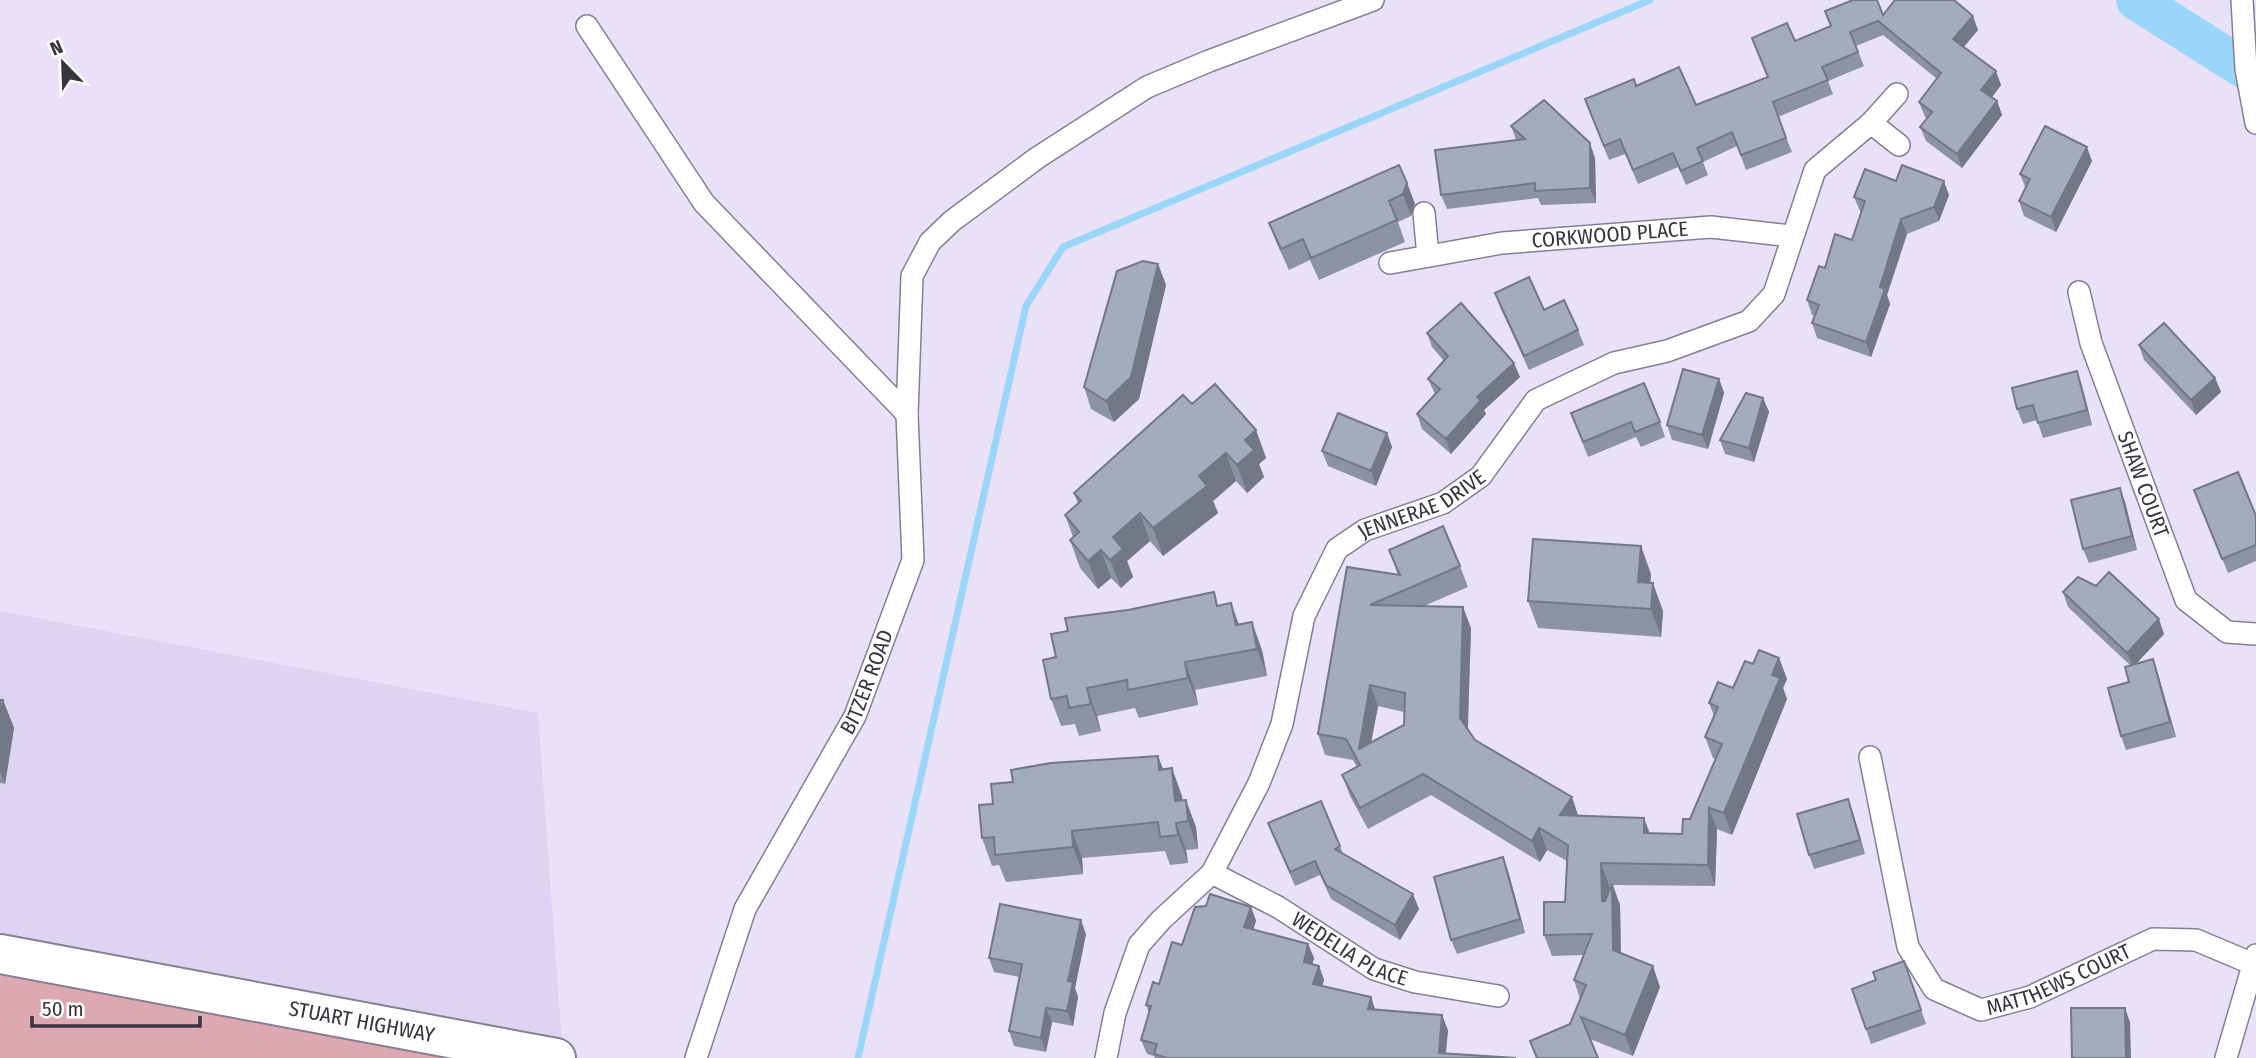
<svg xmlns="http://www.w3.org/2000/svg" width="2256" height="1058" viewBox="0 0 2256 1058" font-family="'Fira Sans Condensed',sans-serif">
	<style>
		.built { fill: #ded4f1 }
		.green { fill: #dea8b0 }
		.lines { fill: none; stroke-linecap: round; stroke-linejoin: round }
		.stream { stroke: #99d6f9; stroke-width: 7 }
		.river { stroke: #99d6f9; stroke-width: 40 }
		.street-casing { stroke: #867f93; stroke-width: 24 }
		.highway-casing { stroke: #867f93; stroke-width: 42 }
		.street { stroke: #fff; stroke-width: 21 }
		.highway { stroke: #fff; stroke-width: 38 }
		.wall { fill: #8c93a4; fill-rule: evenodd }
		.shaded-wall { fill: #727886 }
		.building { fill: #a3abbf; stroke: #727886; stroke-width: 2; fill-rule: evenodd }
		.labels { text-anchor: middle; dominant-baseline: central; stroke-width: 5; stroke-linejoin: round; paint-order: stroke }
		.street-label { font-size: 21px; fill: #38353e; stroke: #fff }
	</style>
	<rect width="100%" height="100%" fill="#e9e1f8"/>
	<path class="built" d="M0,611l538,102 25,345 -563,-104z"/>
	<path class="green" d="M0,954l556,104h-556z"/>
	<g class="lines">
		<path class="stream" d="M858,1058l168,-752 37,-59 587,-247"/>
		<path class="river" d="M2136,0l120,76"/>
		<g class="street-casing">
			<g id="street">
				<path d="M2242,0l4,69 10,54"/>
				<path d="M587,26l117,177 203,211"/>
				<path d="M1871,123l28,22"/>
				<path d="M1424,213l4,43"/>
				<path id="s1" d="M1390,263l112,-20 209,-16 80,9"/>
				<path id="s2" d="M2079,292l12,51 95,257 41,32 29,2"/>
				<path id="s3" d="M1870,757l38,190 26,42 47,21 49,-13 123,-58 43,1 57,24"/>
				<path id="s4" d="M1212,873l66,34 96,62 41,13 83,14"/>
				<path id="s5" d="M696,1058l49,-149 110,-193 58,-156 -6,-146 5,-138 18,-34 22,-21 85,-63 110,-71 62,-26 164,-61"/>
				<path id="s6" d="M1106,1058l9,-45 24,-68 22,-25 51,-47 47,-90 23,-59 22,-108 33,-67 28,-19 78,-27 38,-27 55,-76 78,-37 53,-12 82,-30 25,-27 41,-124 56,-47 26,-29"/>
				<path d="M2226,1058l30,-103"/>
			</g>
		</g>
		<g class="highway-casing">
			<g id="highway">
				<path id="s7" d="M0,954l556,104"/>
			</g>
		</g>
		<use href="#street" class="street"/>
		<use href="#highway" class="highway"/>
	</g>
	<path class="wall" d="M1883,15l95,15 -15,17 38,38 -9,12 5,4 5,14 -40,53 -36,-27 -6,-14 7,-9 -2,-1 -6,-15 18,-23 -54,-44 -27,11 8,20 -36,15 5,13 -55,23 14,35 -46,18 -9,-24 -34,16 5,13 -22,10 -8,-18 -40,17 -13,-30 -16,6 -19,-47 46,-27 60,19 72,-28 -16,-39 43,3z
		M1511,126l84,32 1,45 -55,2 -3,-7 -91,11 -6,-14 75,-55z
		M2092,161l-36,71 -32,-16 -5,-15 7,-12 -6,-15z
		M1896,181l53,14 -10,26 -32,13 -20,61 3,9 -19,53 -54,-19 -5,-15 3,-7 -3,-1 -5,-15 18,-32 27,-28 10,-28 -2,-1 -6,-14z
		M1407,183l8,21 -4,12 -13,6 7,20 -86,38 -9,-20 -21,10 -12,-26 -8,-21z
		M1158,264l8,21 -27,114 -25,23 -23,-13 -7,-22z
		M1495,293l49,17 34,20 6,15 -55,25 -29,-63z
		M1427,333l93,44 -36,33 2,4 -35,40 -29,-25 -5,-15 18,-20 -7,-15 16,-18 -12,-14z
		M2139,345l76,33 6,14 -25,23 -52,-55z
		M1719,379l5,14 -16,56 -36,-9 -5,-15z
		M2082,386l10,39 -49,13 -6,-18 -14,4 -6,-15z
		M1763,398l6,14 -15,50 -29,-8 -5,-14z
		M1192,404l64,26 10,28 -7,6 5,13 -17,16 -11,-12 -23,20 5,12 -55,43 -13,-15 -23,20 6,16 -12,11 -10,-10 -13,11 -18,-21 -10,-28 3,-3 -8,-22 13,-11 -4,-11z
		M1571,413l89,9 5,15 -24,10 -5,-10 -48,20z
		M1387,433l5,14 -16,39 -48,-20 -6,-15z
		M2120,488l5,14 12,48 -48,13 -6,-14z
		M2194,490l62,26v45l-28,12z
		M1389,550l71,16 8,21 -44,19 47,22 -3,102 7,10 104,76 71,17 32,1 8,-15 25,-60 -2,-1 -8,-21 9,-21 -5,-13 24,-15 20,-24 26,-6 8,21 -4,9 4,11 -55,136 -15,-6 -2,57 -102,-1 7,20 1,48 39,34 -27,69 -43,-17 8,19h-62l-6,-17 40,-17 10,-25 -6,-19 9,-25 -31,1 -8,-21 21,-33 2,-41 -20,-11 -7,12 -109,-67 -63,34 -18,-33 -8,-21 15,-8 -4,-7 -28,-5 -7,-21 29,-167 51,8zM1378,706l26,6v13l-33,17z
		M1651,574l-1,9 13,28 -2,26 -123,-9 -10,-27z
		M2063,592l101,42 -29,31 18,-6 5,15 18,63 -50,13 -5,-14 10,-70 -63,-59z
		M1231,603l8,22 23,25 5,26 -72,14 3,15 -59,13 -4,-10 -38,8 4,15 -22,5 -4,-12 -14,2 -10,-27 5,-42 163,-52z
		M0,700h3l11,28 -9,56 -5,-1z
		M1158,756l5,13 9,-1 10,32 14,27 2,22 -12,1 2,13 -18,2 -5,-14 -83,7 1,16 -77,8 -7,-17 -7,1 -10,-28 11,-34 20,-22z
		M1848,799l5,14 12,41 -51,15 -5,-14z
		M1268,823l72,23 3,8 76,55 -19,31 -69,-41 -11,-24 -25,11z
		M1508,871l17,62 -68,21 -6,-14z
		M1251,907l5,14 -3,8 55,15 6,14 -2,6 7,2 5,14 -2,6 49,11 4,13 73,20 -2,24 70,4h-361l-1,-2 -7,-2 -6,-14 8,-27 -3,-8 36,-60z
		M1086,934l-11,54 3,9 -5,29 -21,-4 -6,30 -32,-6 -5,-15 10,-54 -25,-5 -5,-14z
		M1904,961l22,63 -55,20 -19,-55 24,-9z"/>
	<path class="shaded-wall" d="M1973,16l5,14 -20,24 -5,-15z
		M1996,71l5,14 -14,19 -6,-14z
		M1997,101l5,14 -40,53 -5,-14z
		M1590,143l5,15 1,45 -6,-15z
		M2087,147l5,14 -36,71 -5,-15z
		M1944,181l5,14 -10,26 -5,-14z
		M1407,183l8,21 -4,12 -8,-22z
		M1901,219l6,15 -20,61 3,9 -19,53 -5,-15 14,-55z
		M1158,264l8,21 -27,114 -25,23 -8,-21z
		M1514,363l6,14 -36,33 2,4 -35,40 -5,-15 31,-42z
		M2077,371l5,15 10,39 -5,-15z
		M2215,378l6,14 -25,23 -5,-15z
		M1719,379l5,14 -16,56 -6,-14z
		M1763,398l6,14 -15,50 -5,-14z
		M1256,430l10,28 -7,6 5,13 -17,16 -10,-28 8,-25z
		M1387,433l5,14 -16,39 -5,-15z
		M1226,453l10,28 -23,20 5,12 -55,43 -10,-28 46,-52z
		M2120,488l5,14 12,48 -5,-14z
		M1140,513l10,28 -23,20 6,16 -12,11 -11,-28 3,-23z
		M1641,546l10,28 -3,36 -10,-28z
		M1101,550l10,28 -13,11 -10,-28z
		M1653,583l10,28 -2,26 -10,-28z
		M1231,603l10,28 5,22 -10,-28z
		M1463,607l8,21 -4,111 -7,-21z
		M2159,619l5,15 -31,33 -6,-14z
		M1252,622l10,28 5,26 -10,-27z
		M1779,658l8,21 -4,9 4,11 -55,136 -8,-22 48,-138z
		M2153,659l5,15 18,63 -6,-15z
		M1185,662l10,28 3,15 -10,-27z
		M1370,685l8,21 -12,64 -7,-21z
		M1087,688l10,28 4,15 -10,-27z
		M3,700l11,28 -9,56 -5,-13v-49z
		M1158,756l10,27 -9,-13z
		M1172,768l10,28 3,26 -10,-21z
		M1572,797l7,21 -19,-3z
		M1848,799l5,14 12,41 -5,-14z
		M1186,800l10,27 2,22 -10,-28z
		M1709,808l8,21 -2,57 -7,-21z
		M1644,818l8,21 -8,-6z
		M1176,823l10,27 2,13 -10,-28z
		M1539,828l8,22 -7,12 -8,-21z
		M1072,831l10,27 1,16 -10,-27z
		M1503,857l5,14 17,62 -5,-14z
		M1601,863l8,22v37l-7,-21z
		M1612,884l8,21 1,67 -8,-22z
		M1413,894l6,15 -19,31 -5,-15z
		M1251,907l5,14 -6,20 -6,-14z
		M1081,920l5,14 -11,54 3,9 -5,29 -6,-15 1,-30z
		M1308,944l6,14 -5,18 -5,-14z
		M1319,966l5,14 -5,18 -6,-14z
		M1653,966l7,21 -27,69 -8,-21z
		M1371,997l5,15 -8,-3z
		M1046,1008l6,14 -6,30 -5,-14z
		M2125,1008l5,14 1,36h-5z
		M1442,1015l6,15 -3,28 -6,-5z"/>
	<path class="building" d="M1853,0h24l6,15 12,-15h59l19,16 -20,23 43,32 -15,19 16,11 -40,53 -37,-27 12,-15 -13,-10 22,-29 -63,-52 -28,11 8,20 -36,15 6,13 -55,22 13,36 -45,17 -9,-23 -35,16 6,13 -22,10 -8,-18 -40,17 -13,-31 -16,7 -19,-47 49,-20 2,7 43,-19 17,38 72,-28 -16,-39 35,-15 8,18 36,-15 -6,-15z
		M1544,100l46,43v45l-55,3v-8l-94,12 -6,-45 90,-11 -14,-13z
		M2045,126l42,21 -36,70 -32,-16 11,-22 -10,-5z
		M1399,165l8,18 -4,11 -14,7 8,19 -86,38 -8,-19 -22,10 -12,-26z
		M1902,165l42,16 -10,26 -33,12 -21,68 5,2 -19,53 -54,-19 7,-18 -12,-5 12,-34 6,2 10,-34 17,6 13,-39 -11,-4 11,-28 31,12z
		M1143,261l15,3 -27,113 -25,24 -22,-14 33,-116z
		M1529,277l15,33 20,-10 14,30 -54,26 -29,-63z
		M1461,303l53,60 -37,34 4,3 -35,39 -29,-25 23,-25 -12,-10 20,-23 -21,-23z
		M2164,323l51,55 -24,22 -52,-55z
		M1683,369l36,10 -17,56 -35,-10z
		M2077,371l10,39 -49,13 -5,-18 -16,4 -5,-21z
		M1644,383l16,39 -25,10 -4,-10 -48,20 -12,-29z
		M1215,384l41,46 -11,10 9,10 -17,15 -11,-12 -27,23 8,10 -54,42 -13,-15 -27,24 10,12 -13,11 -9,-10 -13,11 -18,-21 9,-8 -14,-17 16,-14 -7,-8 109,-98 9,9z
		M1746,393l17,5 -14,50 -29,-8z
		M1338,413l49,20 -16,38 -49,-20z
		M2238,472l18,44v29l-34,14 -28,-69z
		M2120,488l12,48 -49,13 -12,-49z
		M1443,526l17,40 -90,39 93,2 -3,111 15,22 97,57 -12,18 84,3v15l38,1 1,-15h7l32,-75 -17,-7 13,-30 -9,-4 9,-21 15,6 12,-27 8,3 6,-14 20,8 -7,17 8,3 -56,135 -15,-5 -1,57 -107,-2 1,38h3l7,-17 1,66 40,16 -28,69 -44,-18 17,41h-61l-7,-17 40,-17 16,-39 -12,-5 18,-46 -48,1v-33h21l3,-57 -29,-17 -7,13 -109,-67 -63,34 -18,-33 18,-10 -14,-26 -28,-5 29,-167 53,8 -11,-25zM1370,685l35,8 -1,32 -45,24z
		M1533,539l108,7 -3,36 15,1 -2,26 -123,-8z
		M2109,572l50,47 -32,34 -64,-61 15,-15 18,9z
		M1214,592l3,14 14,-3 5,22 16,-3 5,27 -72,13 3,16 -60,12 -1,-10 -40,8 4,16 -22,4 -2,-12 -16,3 -8,-39 13,-3 -5,-23 17,-3 -3,-13 63,-8z
		M2153,659l17,63 -49,14 -13,-48 21,-6 -4,-15z
		M0,700h3l-3,22z
		M1158,756l1,14 13,-2 3,33 11,-1 2,21 -12,2 2,12 -18,2 -2,-15 -86,9 1,16 -78,8 -1,-18 -12,1 -3,-33 14,-1 -2,-20 22,-2 -2,-12 40,-7z
		M1848,799l12,41 -51,15 -12,-41z
		M1321,801l19,45 -5,3 78,45 -18,31 -69,-40 -11,-24 -25,11 -22,-49z
		M1503,857l17,62 -69,21 -17,-63z
		M1210,894l41,13 -7,20 64,17 -4,18 15,4 -6,18 58,13 -3,12 74,6 -3,38 77,5h-349l-13,-4 3,-10 -16,-4 10,-34 -5,-1 7,-23 6,2 13,-42 10,3 13,-38 11,-1z
		M1000,904l81,16 -13,61 5,1 -6,29 -21,-3 -5,30 -32,-7 13,-67 -33,-6z
		M1904,961l17,49 -55,19 -14,-40 24,-9 -3,-8z
		M2071,1008h54l1,50h-54z"/>
	<g class="labels">
		<g class="street-label">
			<text stroke="none"><textPath href="#s1" startOffset="222">CORKWOOD PLACE</textPath></text>
			<text stroke="none"><textPath href="#s2" startOffset="203">SHAW COURT</textPath></text>
			<text stroke="none"><textPath href="#s6" startOffset="667">JENNERAE DRIVE</textPath></text>
			<text stroke="none"><textPath href="#s5" startOffset="415">BITZER ROAD</textPath></text>
			<text stroke="none"><textPath href="#s4" startOffset="158">WEDELIA PLACE</textPath></text>
			<text stroke="none"><textPath href="#s3" startOffset="378">MATTHEWS COURT</textPath></text>
			<text stroke="none"><textPath href="#s7" startOffset="368">STUART HIGHWAY</textPath></text>
		</g>
	</g>
	<g transform="translate(63 63) rotate(337)" stroke="#ffffff" stroke-width="5" paint-order="stroke">
	<path d="M0-5L12 26L0 18L-12 26Z" fill="#38353e"/>
	<text y="-10" font-size="19" font-weight="bold" text-anchor="middle" fill="#38353e">N</text>
	</g>
	<path d="M32 1016v10h168v-10" fill="none" stroke="#38353e" stroke-width="3.5"/>
	<text x="42" y="1016" font-size="21" fill="#38353e" stroke="#ffffff" stroke-width="5" paint-order="stroke">50 m</text>
</svg>
